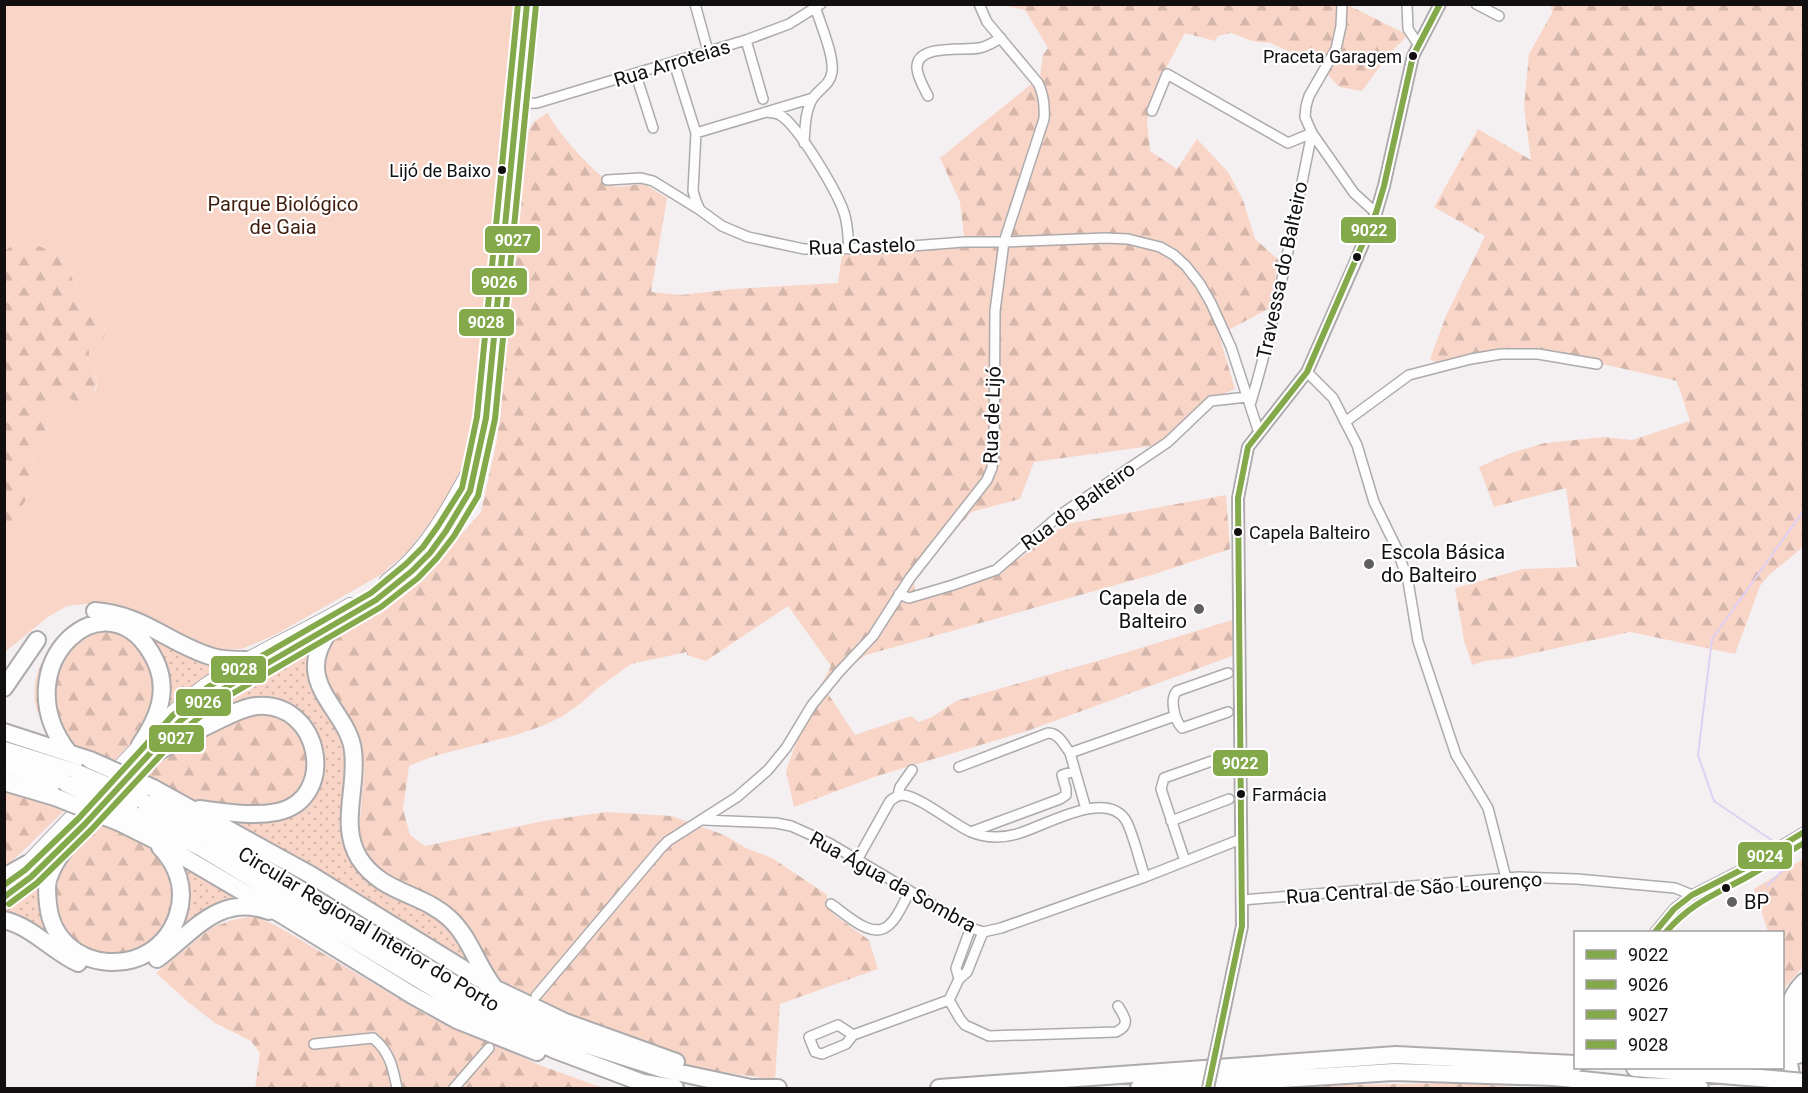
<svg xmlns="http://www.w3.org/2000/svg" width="1808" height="1093" viewBox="0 0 1808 1093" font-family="Roboto,sans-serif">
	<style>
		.grass { fill: url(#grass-dots) }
		.forest { fill: url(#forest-firs) }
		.park { fill: #f8d5c7 }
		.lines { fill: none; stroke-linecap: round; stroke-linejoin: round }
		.stream { stroke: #ded0f3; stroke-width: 2 }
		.minor-tunnel { stroke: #d2ced0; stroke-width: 9; stroke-dasharray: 9 4.5; stroke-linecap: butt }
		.minor-casing { stroke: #adaaac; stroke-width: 12 }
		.tertiary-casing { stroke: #adaaac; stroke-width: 14 }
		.primary-casing { stroke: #adaaac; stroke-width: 16 }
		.motorway-casing { stroke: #adaaac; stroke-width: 20 }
		.minor { stroke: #fdfdfd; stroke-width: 9 }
		.tertiary { stroke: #fdfdfd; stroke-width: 10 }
		.primary { stroke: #fdfdfd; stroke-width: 14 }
		.motorway { stroke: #fdfdfd; stroke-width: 16 }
		.tertiary-bridge-casing { stroke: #adaaac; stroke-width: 14; stroke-linecap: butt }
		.motorway-bridge-casing { stroke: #adaaac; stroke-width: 20; stroke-linecap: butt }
		.tertiary-bridge { stroke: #fdfdfd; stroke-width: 10 }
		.motorway-bridge { stroke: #fdfdfd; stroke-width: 16 }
		.bus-1-casing { stroke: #fff; stroke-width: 10 }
		.bus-2-casing { stroke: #fff; stroke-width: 10 }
		.bus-3-casing { stroke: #fff; stroke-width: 10 }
		.bus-4-casing { stroke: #fff; stroke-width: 10 }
		.bus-5-casing { stroke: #fff; stroke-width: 10 }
		.bus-6-casing { stroke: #fff; stroke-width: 10 }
		.bus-1 { stroke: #84a94b; stroke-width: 6 }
		.bus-2 { stroke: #84a94b; stroke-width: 6 }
		.bus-3 { stroke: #84a94b; stroke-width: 6 }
		.bus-4 { stroke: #84a94b; stroke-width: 6 }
		.bus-5 { stroke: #84a94b; stroke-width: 6 }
		.bus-6 { stroke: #84a94b; stroke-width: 6 }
		.bus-dot { fill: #110f10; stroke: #fff; stroke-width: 2 }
		.poi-dot { fill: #605e5f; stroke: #fff; stroke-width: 2 }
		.labels { text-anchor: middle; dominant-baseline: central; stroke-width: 4.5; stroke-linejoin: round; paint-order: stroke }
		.bus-label { font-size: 18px; fill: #110f10; stroke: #fff; text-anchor: end }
		.street-label { font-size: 20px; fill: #110f10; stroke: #fff }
		.park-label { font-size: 20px; fill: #401f0f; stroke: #fff }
		.poi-label { font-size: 20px; fill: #110f10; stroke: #fff; text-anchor: start }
		.line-badge { stroke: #fff; stroke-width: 2 }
		.badge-label { font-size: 16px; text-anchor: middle; font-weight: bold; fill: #fff }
	</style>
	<defs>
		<pattern id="grass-dots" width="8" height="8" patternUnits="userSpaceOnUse" patternTransform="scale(1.5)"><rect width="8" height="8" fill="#f8d5c7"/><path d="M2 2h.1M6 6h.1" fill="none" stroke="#d4b6aa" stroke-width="1.8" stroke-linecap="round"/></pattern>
		<pattern id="forest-firs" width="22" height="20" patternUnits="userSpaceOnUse" patternTransform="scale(1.5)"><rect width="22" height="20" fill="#f8d5c7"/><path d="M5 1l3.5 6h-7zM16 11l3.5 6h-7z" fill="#d4b6aa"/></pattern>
	</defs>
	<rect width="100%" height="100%" fill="#f4f0f2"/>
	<path class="grass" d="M132,626l88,40 -19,13 -39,34z
		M313,642l22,81 11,28 2,16 -4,69 104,87 28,47 -257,-153 68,-3 33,-53 -148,-25 38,-34z
		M175,860l75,43 -78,35z
		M44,871l12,69 -51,-24 -1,-12 19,-13z"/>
	<path class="forest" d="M1002,5h346l60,30 -19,19 -27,37 -23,-4 -19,-21 -49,-23 -19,-2 -21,-8 -13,3 -3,5 -30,-8 -19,35 -19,52 3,31 27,18 20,-30 31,33 15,28 12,39 24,21 -9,48 -51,27 16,54 -24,10 -53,46 -124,17 -14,37 -49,13 -57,67 1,17 85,-25 22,-14 25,-21 20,-12 159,-29 4,54 -75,25 -289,81 -43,31 32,49 56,-19 8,6 13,-5 24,-16 155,-44 125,-38 -1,36 -208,76 -150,45 -83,31 -8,-36 22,-62 23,-43 -43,-60 -82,55 -19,-6v-3l-56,12 -33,24 -17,15 -18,13 -21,10 -26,9 -82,21 -25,10 -6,43 7,26 15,11 118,-25 63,-9 66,4 52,19 22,13 26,10 54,36 7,20 36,26 9,29 -98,35 -5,76 -79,-12 -76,-25 -126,-59 -21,-40 -95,-67 -16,-29 -3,-17 5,-58 -5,-34 -35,-54 -2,-31 16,-24 28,-12 40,-28 28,-25 47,-53 16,-72 28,-304 9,-14 13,-9c17,27 42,55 68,74l29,-3 23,14 -16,94 31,3 51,-6 105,-6 4,-28 123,-10 -5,-43 -20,-44 100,-81 3,-22 5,-7 -23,-38z
		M1551,5h252v542l-35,29 -8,10 -25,68 -105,-22 -118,26 -27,3 -13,4 -8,-25 -9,-52 68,-19 54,-2 -11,-79 -72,19 -15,-40 32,-14 34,-10 59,-6 28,3 58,-19 -13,-40 -70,-16 -60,-8 -39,-8 -27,4 -35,14 -16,-8 16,-43 39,-80 -51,-29 44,-78 53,31 -7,-53 5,-53 23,-41z
		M20,241l29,8 10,-1 22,50 25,33 -2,8 -17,-12 4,38 6,16 -3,12 -5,7 -10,3 -9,-3 -16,2 -9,38 -11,14 -8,46 -21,33v-283z
		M109,630c34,15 53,37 43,76 -2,7 -3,16 -8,22 -9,12 -21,23 -31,34 -21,-9 -46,-15 -63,-31 -25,-24 -18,-65 6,-87 3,-3 7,-7 11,-9 12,-4 29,-3 42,-5z
		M251,712c13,0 25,0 36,7 36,23 24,75 -15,87 -8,2 -19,0 -27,0 -14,-1 -29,0 -42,-2 -22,-5 -43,-20 -62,-31l15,-13z
		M5,789l61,20 -43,42 -18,16z
		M99,823l18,5 29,15 13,12 11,20 4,18 -2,21 -19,30 -20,10h-40l-21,-13 -15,-22 -1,-25 4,-22 13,-21z
		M1803,859v108l-17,19 -3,10 -1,-64h-14l-14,-43z
		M254,916l23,10 151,90 114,50 61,22h-348l5,-35 -9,-12 -36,-18 -26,-20 -33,-30 55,-45 21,-8z
		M1459,1083l70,5h-243l54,-3z"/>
	<path class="park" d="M5,5h512l-41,397 -4,32 -8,29 -22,44 -34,44 -26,23 -107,61 -33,14 -24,1 -85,-38 -37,-9 -29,3 -19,11 -43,35v-119l21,-33 8,-46 11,-14 9,-38 10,-8c13,13 33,8 33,-12 0,-6 -5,-12 -6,-18 -3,-12 -3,-26 -4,-38l17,12 2,-7 -25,-33 -22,-50 -10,1 -29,-8 -15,9z"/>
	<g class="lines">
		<path class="stream" d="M1776,843l-62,-42 -16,-46 14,-116 92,-129
			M1767,886l20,-20 -6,-12"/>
		<path class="minor-tunnel" d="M1574,1088l11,-20"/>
		<g class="minor-casing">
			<path id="minor" d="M695,4l13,47
				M1342,4l-1,22 -5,23 -27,47 -3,10 -1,11 7,16 42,60 22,20
				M1407,4l1,25 10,15
				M1476,4l23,12
				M746,40l17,59
				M674,63l22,70 -3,58 3,10 4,9 22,16 26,11 56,12 81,-1 79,-6h40l101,-4 23,1 32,8 14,8 12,11 14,18 11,19 20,44 28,86
				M636,75l17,53
				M928,96c-4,-8 -10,-18 -11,-27 -2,-26 47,-18 62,-21 8,-1 15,-6 22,-10
				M517,104l20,-1 209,-63 43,-16 32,-20
				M1152,111l15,-37 121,69 24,-10
				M767,112c4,1 10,1 13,3 18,10 60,81 65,101 3,11 3,22 4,33
				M696,133l117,-35
				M804,143c1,-14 1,-33 9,-45 7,-10 17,-13 19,-26 2,-17 -11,-46 -16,-63
				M607,180l34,-2 12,3 47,29
				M1307,372l26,26 24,47 17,57 23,47 11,32 10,60 38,114 32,53 18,70
				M1250,405c27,-89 43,-180 62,-272
				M1345,422l64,-47 62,-16 30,-5h37l59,10
				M899,594l10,4 44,-13 43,-15 64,-55 108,-73 43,-41 36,-4
				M1228,673l-51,18c-8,8 -2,30 5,37l46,-16
				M959,767l89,-34c11,0 16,12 22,20
				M898,795l2,-8 12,-17
				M1086,809l-16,-56 105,-37
				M704,820l72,3 15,3 38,17 145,86 9,3 18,-4 144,-51 96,-38
				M1171,821l58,-22
				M971,832l89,-33 6,-4v-6l-4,-14 13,-4
				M857,860l33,-59c4,-3 7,-6 13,-6 18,2 50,29 68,37 14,6 31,6 46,2 26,-7 87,-45 108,-15 7,10 15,44 20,58
				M1185,861l-24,-72 3,-11 65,-23
				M1242,900l277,-23 58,2 98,9 17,7
				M831,904c15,10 42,38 59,20 9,-8 14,-23 20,-33
				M1655,932l19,-23 18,-14 53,-27 59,-36
				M959,979l-3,-11 15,-41
				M536,996l125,-148 7,-7 69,-44 31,-27 18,-22 26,-43 27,-33 34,-36 37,-58 77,-98 5,-12 2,-16 1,-141 9,-69 40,-123c1,-13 0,-24 -6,-36l-51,-61 -8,-18
				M949,1000l11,19 5,6 24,11 127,-4c15,-7 9,-15 2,-26
				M853,1035l-7,9 -24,10 -7,-2 -6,-15 29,-12 15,10 96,-35 10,-21 8,-7 16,-40
				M314,1044l59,-6c17,14 20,30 24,50
				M454,1088l35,-40"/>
		</g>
		<g class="tertiary-casing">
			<path id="tertiary" d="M1216,1051l26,-125 -4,-428 10,-51 59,-75 48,-109 21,-50 8,-27 29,-130 27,-52"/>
		</g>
		<g class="primary-casing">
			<path id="primary" d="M387,581c39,-29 61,-71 84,-113
				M110,777c30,-31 60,-66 96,-92 45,-31 97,-52 144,-80
				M122,783l57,-61 34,-27 163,-95 36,-29 18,-18 16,-22 24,-40 16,-73 41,-414
				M20,871l66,-69
				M4,897l27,-20 28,-28"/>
		</g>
		<g class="motorway-casing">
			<path id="motorway" d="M95,611c50,4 74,33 118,46 11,3 22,3 33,3
				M331,627c-8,14 -16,26 -15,42 2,30 34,52 37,82 5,36 -14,74 6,107 23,36 62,34 90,60 20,18 28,47 44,68
				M4,688l33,-48
				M4,732l86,28
				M4,750l74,23
				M69,753c-69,-87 40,-186 86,-93 15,31 3,58 -15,85
				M143,761c23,-15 47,-27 72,-39 13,-6 28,-15 42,-16 64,-5 82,93 20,106 -25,5 -53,0 -78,-3
				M4,765l63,19
				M4,782l51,15
				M153,788l158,87 185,114 69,33 111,40
				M142,800l64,32 262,160 94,45 100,32 89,19h27
				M131,812l69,35 261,158 94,45 88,33 32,5
				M121,823l32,16 131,77 128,79 45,25 80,32
				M85,824c-13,16 -29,33 -36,53 -3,7 -2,18 -1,27 7,72 109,79 130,10 8,-26 -1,-49 -18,-67
				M4,877l23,-13
				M4,920c29,7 48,31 74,43
				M157,959c36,-26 61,-66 112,-48
				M1798,1055l-1,-32 7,-24
				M1635,1068l137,11
				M939,1088l457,-33 180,9
				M1139,1088l255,-16 160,5 86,9 60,2
				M1793,1088c-5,-35 -18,-77 11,-106"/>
		</g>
		<use href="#minor" class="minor"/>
		<use href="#tertiary" class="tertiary"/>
		<use href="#primary" class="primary"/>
		<use href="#motorway" class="motorway"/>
		<g class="tertiary-bridge-casing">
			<path id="tertiary-bridge" d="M1208,1088l8,-37"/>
		</g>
		<g class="motorway-bridge-casing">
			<path id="motorway-bridge" d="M90,760l63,28
				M78,773l64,27
				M67,784l64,28
				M55,797l66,26
				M1772,1079l32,3"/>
		</g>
		<use href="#tertiary-bridge" class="tertiary-bridge"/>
		<use href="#motorway-bridge" class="motorway-bridge"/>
		<g class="bus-1-casing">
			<path id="bus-1" d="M1208,1088l34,-162 -4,-428 10,-51 59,-75 69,-159 8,-27 29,-130 27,-52"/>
		</g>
		<g class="bus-2-casing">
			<path id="bus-2" d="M4,897l27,-20 54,-53 94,-102 34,-27 163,-95 36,-29 18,-18 16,-22 24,-40 16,-73 41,-414"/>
		</g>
		<g class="bus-3-casing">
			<path id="bus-3" d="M9,904l28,-21 54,-53 94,-101 33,-27 163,-95 37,-29 19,-20 17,-22 24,-40 17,-77 41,-414"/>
		</g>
		<g class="bus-4-casing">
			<path id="bus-4" d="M4,885l21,-15 54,-52 94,-103 35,-28 163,-94 35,-29 17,-17 15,-21 24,-38 15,-71 41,-413"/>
		</g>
		<g class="bus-5-casing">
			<path id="bus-5" d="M1655,932l19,-23 18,-14 53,-27 59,-36"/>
		</g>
		<g class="bus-6-casing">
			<path id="bus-6" d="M1666,932c25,-29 48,-37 81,-55 19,-10 38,-23 57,-34"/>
		</g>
		<use href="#bus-1" class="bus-1"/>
		<use href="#bus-2" class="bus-2"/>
		<use href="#bus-3" class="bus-3"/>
		<use href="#bus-4" class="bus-4"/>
		<use href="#bus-5" class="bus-5"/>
		<use href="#bus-6" class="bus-6"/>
	</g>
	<g class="bus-dot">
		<circle cx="1413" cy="56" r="5"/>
		<circle cx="502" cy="170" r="5"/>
		<circle cx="1357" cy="257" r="5"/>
		<circle cx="1238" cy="532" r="5"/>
		<circle cx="1241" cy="794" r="5"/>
		<circle cx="1726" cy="888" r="5"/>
	</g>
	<g class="poi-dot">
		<circle cx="1369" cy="564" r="6"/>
		<circle cx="1199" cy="609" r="6"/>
		<circle cx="1732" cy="902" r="6"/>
	</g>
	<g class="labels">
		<g class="bus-label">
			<text x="1402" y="56">Praceta Garagem</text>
			<text x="491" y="170">Lijó de Baixo</text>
			<text x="1249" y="532" text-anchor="start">Capela Balteiro</text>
			<text x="1252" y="794" text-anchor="start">Farmácia</text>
		</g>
		<g class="street-label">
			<text transform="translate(672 63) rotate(-17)">Rua Arroteias</text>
			<text transform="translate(862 246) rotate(-2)">Rua Castelo</text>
			<text transform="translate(1282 270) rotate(-78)">Travessa do Balteiro</text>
			<text transform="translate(992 415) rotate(-88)">Rua de Lijó</text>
			<text transform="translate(1078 506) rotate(-36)">Rua do Balteiro</text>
			<text transform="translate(893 882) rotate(29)">Rua Água da Sombra</text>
			<text transform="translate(1414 888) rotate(-4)">Rua Central de São Lourenço</text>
			<text transform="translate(369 929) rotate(31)">Circular Regional Interior do Porto</text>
		</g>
		<g class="park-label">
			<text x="283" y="204">Parque Biológico<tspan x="283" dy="23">de Gaia</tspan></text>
		</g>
		<g class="poi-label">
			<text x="1381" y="552">Escola Básica<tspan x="1381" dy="23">do Balteiro</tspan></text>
			<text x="1187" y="598" text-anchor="end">Capela de<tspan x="1187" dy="23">Balteiro</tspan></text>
			<text x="1744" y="902">BP</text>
		</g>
	</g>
	<g class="line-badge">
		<rect x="1340" y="216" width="57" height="28" rx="6" fill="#84a94b"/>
		<rect x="484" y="225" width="57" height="29" rx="6" fill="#84a94b"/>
		<rect x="471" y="267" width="57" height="29" rx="6" fill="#84a94b"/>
		<rect x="458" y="308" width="57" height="29" rx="6" fill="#84a94b"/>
		<rect x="210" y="655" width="57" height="29" rx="6" fill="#84a94b"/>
		<rect x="175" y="688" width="57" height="29" rx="6" fill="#84a94b"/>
		<rect x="148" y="724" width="57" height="29" rx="6" fill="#84a94b"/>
		<rect x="1212" y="749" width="57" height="28" rx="6" fill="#84a94b"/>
		<rect x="1737" y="841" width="56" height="29" rx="6" fill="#84a94b"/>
	</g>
	<g class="badge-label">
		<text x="1369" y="236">9022</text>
		<text x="513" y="246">9027</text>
		<text x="499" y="288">9026</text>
		<text x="486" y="328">9028</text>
		<text x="239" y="675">9028</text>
		<text x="203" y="708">9026</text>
		<text x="176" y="744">9027</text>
		<text x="1240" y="769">9022</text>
		<text x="1765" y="862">9024</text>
	</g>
	<rect width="1808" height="1093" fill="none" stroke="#110f10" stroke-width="12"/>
	<rect x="1574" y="931" width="210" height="138" fill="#ffffff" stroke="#a09f9f" stroke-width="1.5"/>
	<rect x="1586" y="950" width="30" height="9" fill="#84a94b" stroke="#a09f9f" stroke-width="1.5"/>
	<text x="1628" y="961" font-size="18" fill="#110f10">9022</text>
	<rect x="1586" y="980" width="30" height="9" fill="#84a94b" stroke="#a09f9f" stroke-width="1.5"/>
	<text x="1628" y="991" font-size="18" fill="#110f10">9026</text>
	<rect x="1586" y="1010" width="30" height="9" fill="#84a94b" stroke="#a09f9f" stroke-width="1.5"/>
	<text x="1628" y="1021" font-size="18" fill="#110f10">9027</text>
	<rect x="1586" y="1040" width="30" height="9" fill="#84a94b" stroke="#a09f9f" stroke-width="1.5"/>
	<text x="1628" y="1051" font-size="18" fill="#110f10">9028</text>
</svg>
